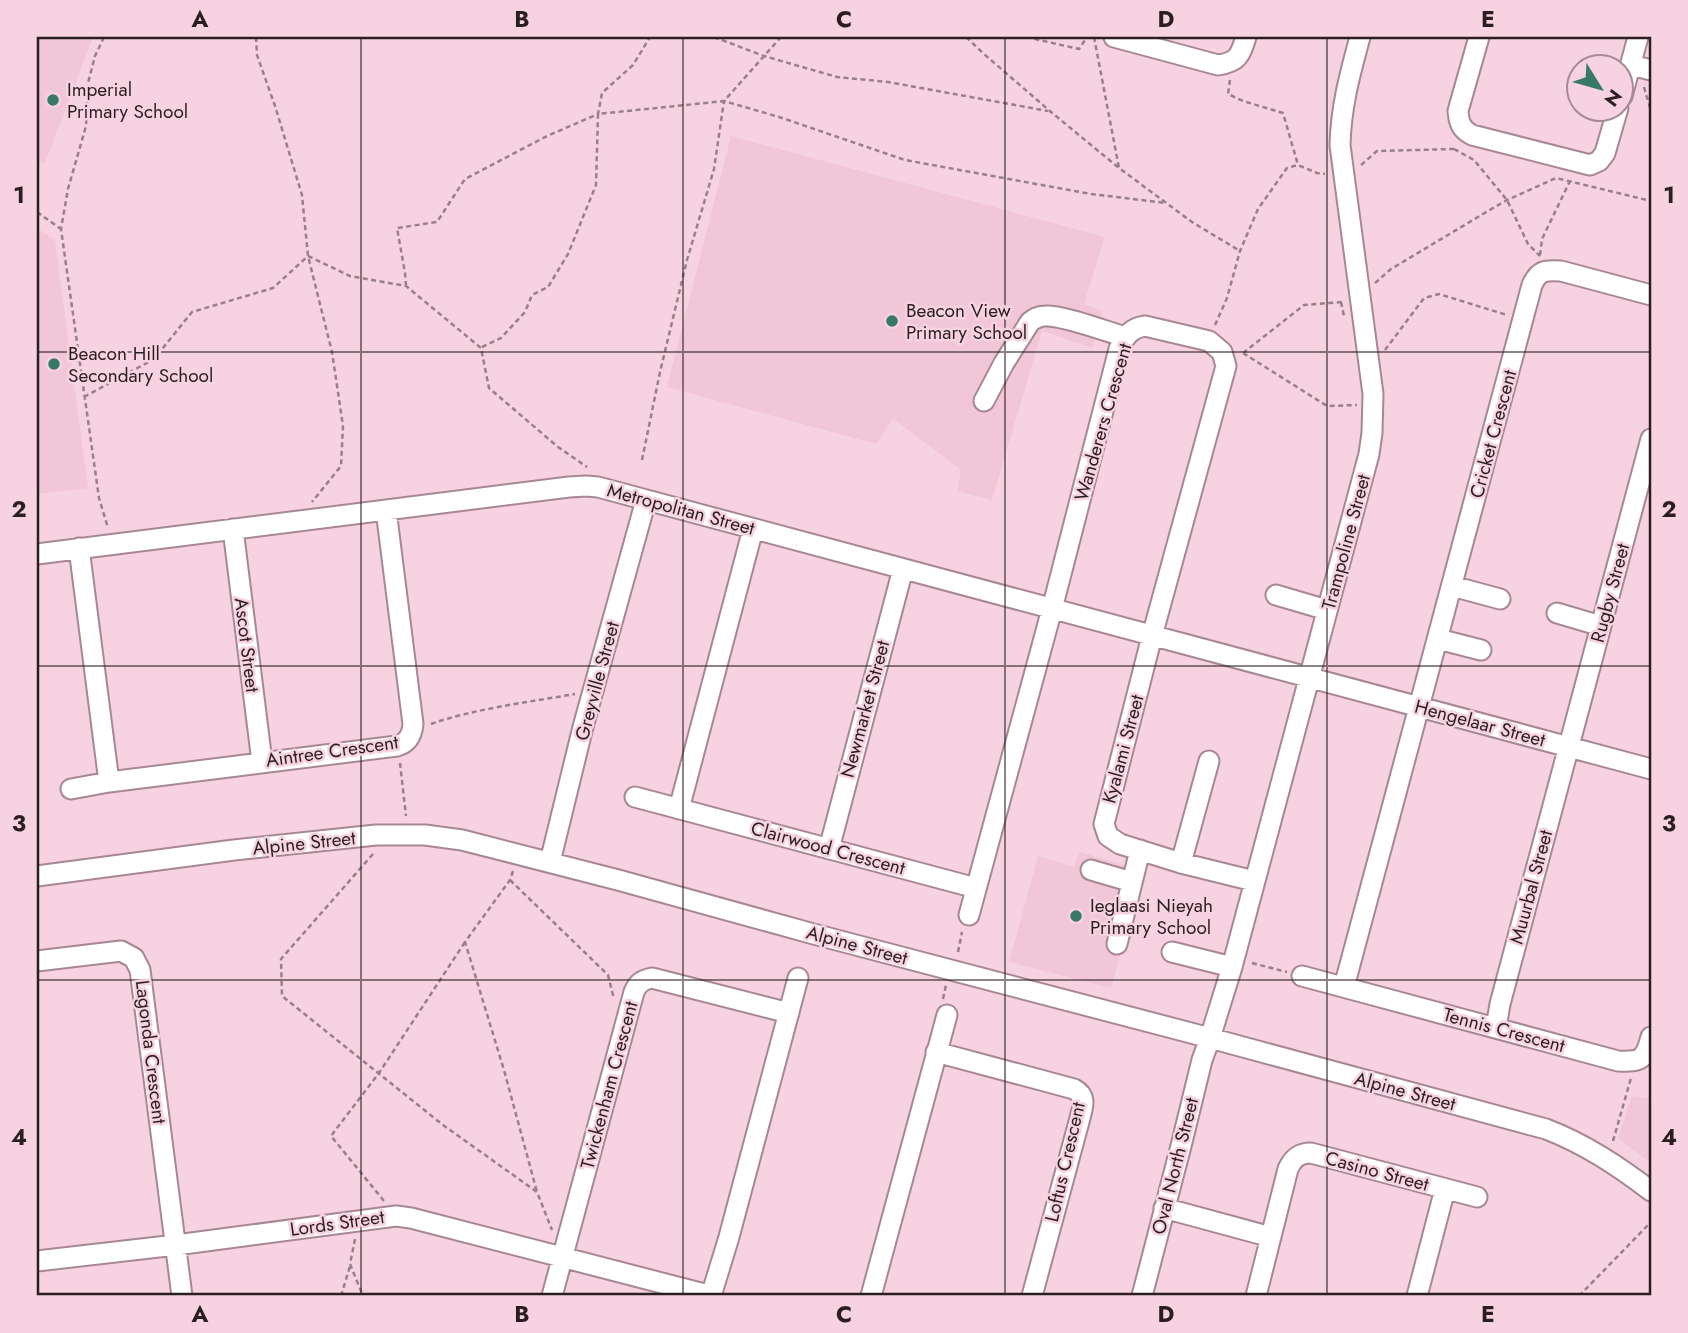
<svg xmlns="http://www.w3.org/2000/svg" width="1688" height="1333" viewBox="0 0 1688 1333" font-family="Jost,sans-serif">
	<style>
		.built { fill: #f1c6d7 }
		.lines { fill: none; stroke-linecap: round; stroke-linejoin: round }
		.minor-casing { stroke: #a88795; stroke-width: 23 }
		.path { stroke: #987f89; stroke-width: 2.5; stroke-dasharray: 5 3.5; stroke-linecap: butt }
		.minor { stroke: #fff; stroke-width: 19 }
		.grid { fill: none; stroke: #2b1e23; stroke-width: 2; stroke-opacity: 0.55 }
		.poi-dot { fill: #387867; stroke: #f7d3e1; stroke-width: 2.5 }
		.labels { text-anchor: middle; dominant-baseline: central; stroke-width: 5; stroke-linejoin: round; paint-order: stroke }
		.poi-label { font-size: 19px; fill: #2b1e23; stroke: #f7d3e1; text-anchor: start }
		.street-label { font-size: 19px; fill: #2b1e23; stroke: #f7d3e1 }
		.neatline { fill: none; stroke: #2b1e23; stroke-width: 2.5 }
		.grid-label { font-size: 23px; text-anchor: middle; font-weight: bold; fill: #2b1e23 }
	</style>
	<rect width="100%" height="100%" fill="#f7d3e1"/>
	<path class="built" d="M37,37h56l-48,126 -8,1z
		M731,136l374,101 -21,67 18,7 -10,37 -50,-17 -50,169 -35,-9 4,-21 -68,-51 -17,25 -209,-57z
		M37,228l18,13 33,247 -51,6z
		M1079,852l65,18 -33,118 -102,-26 29,-106 36,11z
		M1632,1096l19,3v64l-33,-25z"/>
	<g class="lines">
		<g class="minor-casing">
			<path id="minor" d="M1114,37l104,28c20,-3 22,-9 28,-28
				M1479,37l-21,74c1,12 3,18 14,24l118,30 9,-4 6,-8 13,-45
				M1631,65l20,5
				M1622,96l16,-59
				M984,401l20,-38 26,-41c4,-3 8,-6 15,-6 18,-1 60,15 80,21
				M233,529l29,233
				M79,548l30,234
				M37,554l532,-67 17,-1 12,1 1053,282
				M1452,586l48,13
				M1276,595l51,15
				M1557,613l44,13
				M1438,639l43,11
				M71,789l38,-7 288,-36c11,-3 15,-11 16,-22l-27,-214
				M635,797l341,91
				M679,809l74,-280
				M829,849l74,-280
				M550,862l33,-135 63,-227
				M1181,863l28,-102
				M1091,870l41,12
				M37,876l197,-26 142,-15h49l37,5 156,40 192,53 400,105 336,91c39,15 72,37 105,62
				M969,915l83,-306 67,-260c6,-13 12,-21 26,-23l64,15 13,11 4,14 -74,270 -48,188 4,12 12,8 61,19 73,18
				M1117,944l23,-94
				M1172,952l60,15
				M37,961l84,-10 13,7 6,12 42,326
				M1302,976l316,85c23,1 27,-1 33,-24
				M1344,987l188,-702c7,-15 13,-15 29,-14l90,24
				M1496,1028l4,-24 151,-565
				M936,1052l138,37c13,7 9,17 6,29l-48,178
				M1164,1208l107,29
				M37,1261l139,-16 220,-29 15,2 301,78
				M552,1296l82,-304c4,-9 8,-12 18,-14l137,35
				M711,1296l18,-59 69,-259
				M871,1296l76,-281
				M1142,1296l40,-154 20,-82 8,-22 22,-71 137,-513 3,-21 1,-39 -33,-249c1,-39 10,-71 20,-108
				M1256,1296l32,-127c5,-11 11,-16 23,-16l166,44
				M1417,1296l28,-107"/>
		</g>
		<path class="path" d="M104,37l-9,19 -7,27 -2,43 -18,63 -7,40 38,269 9,30
			M256,37l1,18 18,51 27,89 6,61 24,96 11,74 -2,40 -29,36
			M714,37l50,19 73,21 51,5 160,29
			M966,37l18,17 67,58 68,56 73,54 48,29
			M1026,37l53,12 8,-12
			M1094,37l25,131
			M1230,80l-2,14 15,7 40,12 15,52
			M1644,87l7,24
			M1454,149l20,11 33,40 21,44 12,12
			M1361,165l16,-14 77,-2
			M37,212l24,17
			M1540,255l2,-16 28,-58
			M1375,283l16,-14 97,-58 19,-11 49,-22 95,23
			M406,286l-1,-13 -8,-45 40,-6 28,-43 82,-43 51,-22 4,-21 31,-28 17,-28
			M1341,302l3,14
			M1215,325l12,-27 13,-47 18,-42 29,-41 11,-3 19,8 8,1
			M482,347l19,-9 24,-26 7,-17 16,-8 20,-33 28,-69 2,-71 126,-13 57,-64
			M1385,350l39,-52 15,-4 68,21
			M1243,353l61,-48 38,-3
			M1243,353l84,53 30,-1
			M84,397l70,-38 38,-47 81,-24 35,-32 42,20 56,10 75,62 8,40 69,59 29,20
			M642,460l18,-88 27,-112 27,-91 10,-68 55,16 126,43 186,34 75,9
			M431,724c42,-15 98,-22 144,-30
			M400,763l6,53
			M373,854l-92,105 1,37 161,129 94,67 15,38
			M513,871l-3,9 -45,62 39,128 33,122
			M510,880l98,95 6,24
			M958,952l4,-20
			M1252,963l35,9
			M943,999l3,-14
			M1613,1141l18,-63
			M384,1201l-53,-65 48,-63 86,-131
			M355,1239l-5,25 13,32
			M341,1296l9,-30
			M1579,1296l72,-74"/>
		<use href="#minor" class="minor"/>
	</g>
	<path class="grid" d="M361,37v1259M683,37v1259M1005,37v1259M1327,37v1259M37,352h1614M37,666h1614M37,980h1614"/>
	<g class="poi-dot">
		<circle cx="53" cy="100" r="7"/>
		<circle cx="892" cy="321" r="7"/>
		<circle cx="54" cy="364" r="7"/>
		<circle cx="1076" cy="916" r="7"/>
	</g>
	<g class="labels">
		<g class="poi-label">
			<text x="67" y="89">Imperial<tspan x="67" dy="22">Primary School</tspan></text>
			<text x="906" y="310">Beacon View<tspan x="906" dy="22">Primary School</tspan></text>
			<text x="68" y="353">Beacon Hill<tspan x="68" dy="22">Secondary School</tspan></text>
			<text x="1090" y="905">Ieglaasi Nieyah<tspan x="1090" dy="22">Primary School</tspan></text>
		</g>
		<g class="street-label">
			<text transform="translate(1103 422) rotate(-74)">Wanderers Crescent</text>
			<text transform="translate(1493 434) rotate(-75)">Cricket Crescent</text>
			<text transform="translate(681 509) rotate(15)">Metropolitan Street</text>
			<text transform="translate(1346 542) rotate(-75)">Trampoline Street</text>
			<text transform="translate(1610 593) rotate(-75)">Rugby Street</text>
			<text transform="translate(247 645) rotate(83)">Ascot Street</text>
			<text transform="translate(597 681) rotate(-75)">Greyville Street</text>
			<text transform="translate(865 709) rotate(-75)">Newmarket Street</text>
			<text transform="translate(1480 723) rotate(15)">Hengelaar Street</text>
			<text transform="translate(1123 749) rotate(-75)">Kyalami Street</text>
			<text transform="translate(332 751) rotate(-8)">Aintree Crescent</text>
			<text transform="translate(304 843) rotate(-6)">Alpine Street</text>
			<text transform="translate(828 848) rotate(15)">Clairwood Crescent</text>
			<text transform="translate(1531 887) rotate(-75)">Muurbal Street</text>
			<text transform="translate(857 945) rotate(15)">Alpine Street</text>
			<text transform="translate(1504 1030) rotate(15)">Tennis Crescent</text>
			<text transform="translate(151 1052) rotate(83)">Lagonda Crescent</text>
			<text transform="translate(609 1085) rotate(-75)">Twickenham Crescent</text>
			<text transform="translate(1405 1091) rotate(15)">Alpine Street</text>
			<text transform="translate(1065 1162) rotate(-77)">Loftus Crescent</text>
			<text transform="translate(1175 1166) rotate(-76)">Oval North Street</text>
			<text transform="translate(1377 1171) rotate(15)">Casino Street</text>
			<text transform="translate(337 1223) rotate(-8)">Lords Street</text>
		</g>
	</g>
	<rect width="1688" height="1333" fill="none" stroke="#f7d3e1" stroke-width="77"/>
	<g transform="translate(1600 88) rotate(127)"><circle r="33" fill="#f7d3e1" stroke="#a58b95" stroke-width="2"/>
	<path d="M0-5L12 26L0 18L-12 26Z" fill="#387867"/>
	<text y="-10" font-size="19" font-weight="bold" text-anchor="middle" fill="#2b1e23">N</text>
	</g>
	<rect x="38" y="38" width="1612" height="1256" class="neatline"/>
	<g class="grid-label">
		<text x="200" y="27">A</text>
		<text x="522" y="27">B</text>
		<text x="844" y="27">C</text>
		<text x="1166" y="27">D</text>
		<text x="1488" y="27">E</text>
		<text x="19" y="203">1</text>
		<text x="1669" y="203">1</text>
		<text x="19" y="517">2</text>
		<text x="1669" y="517">2</text>
		<text x="19" y="831">3</text>
		<text x="1669" y="831">3</text>
		<text x="19" y="1145">4</text>
		<text x="1669" y="1145">4</text>
		<text x="200" y="1322">A</text>
		<text x="522" y="1322">B</text>
		<text x="844" y="1322">C</text>
		<text x="1166" y="1322">D</text>
		<text x="1488" y="1322">E</text>
	</g>
</svg>
